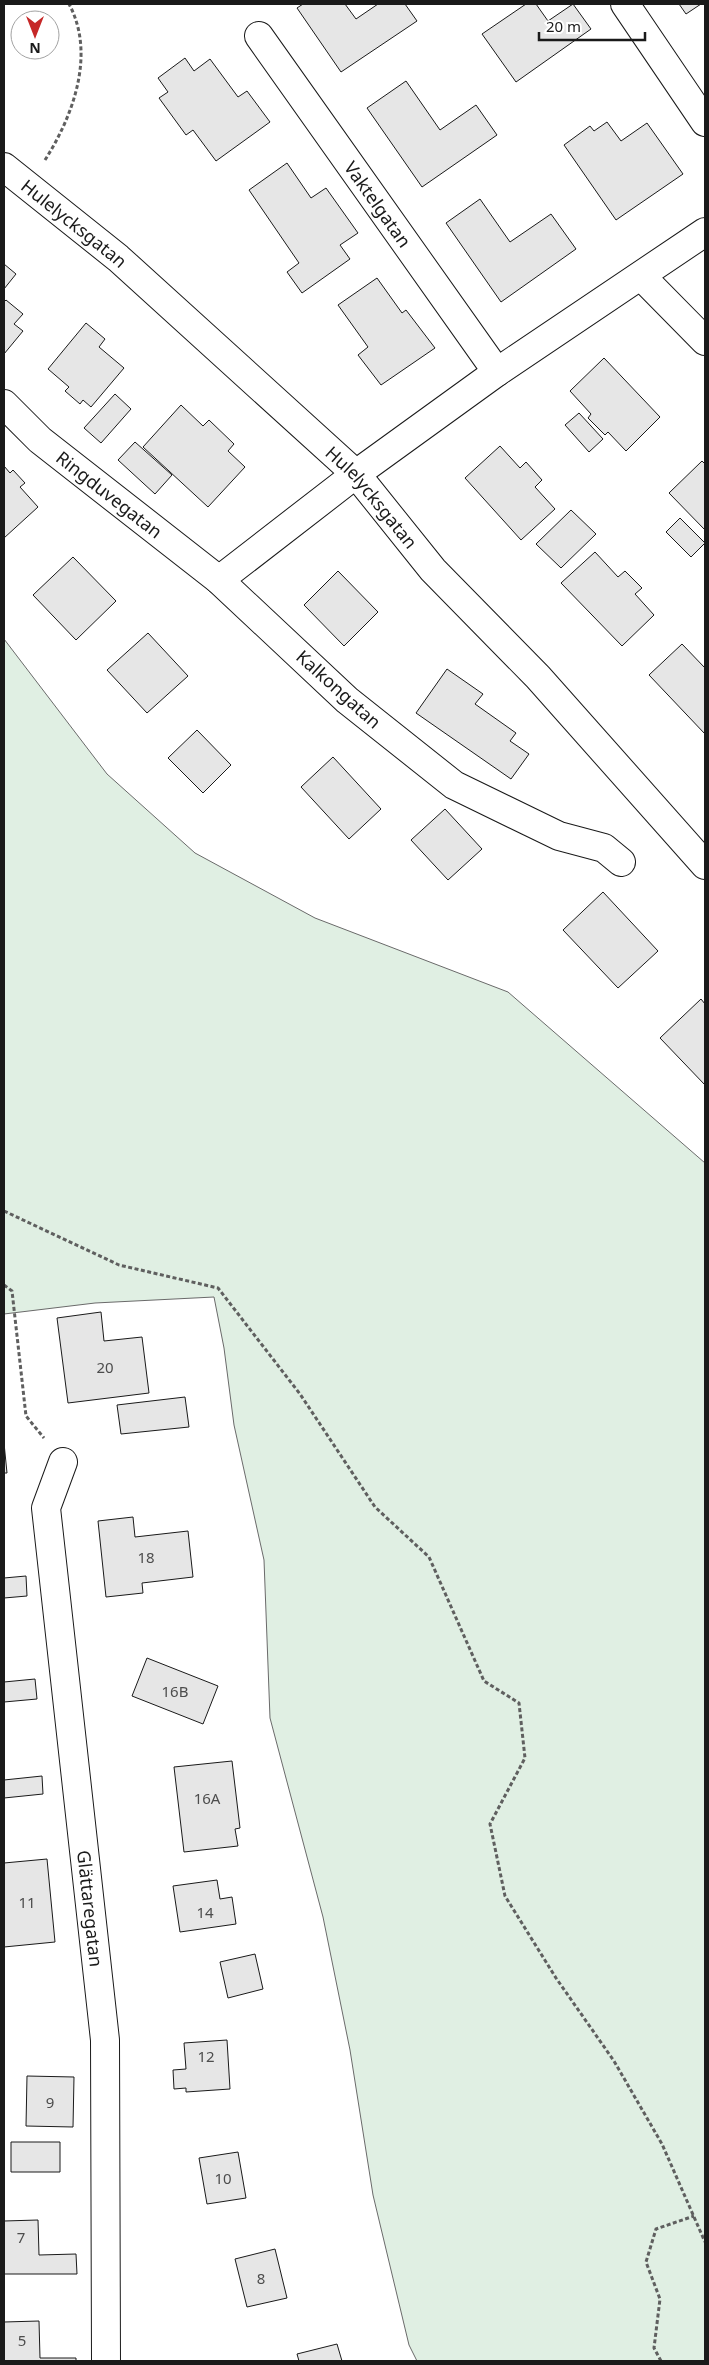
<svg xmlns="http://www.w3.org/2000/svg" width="709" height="2365" viewBox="0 0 709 2365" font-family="'Noto Sans',sans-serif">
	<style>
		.green { fill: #e0efe3; stroke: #6a6a6a }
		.building { fill: #e6e6e6; stroke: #1a1a1a }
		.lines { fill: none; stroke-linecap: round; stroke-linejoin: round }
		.minor-casing { stroke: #1a1a1a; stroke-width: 30 }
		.path { stroke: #5f5f5f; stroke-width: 3; stroke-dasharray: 4 2.5; stroke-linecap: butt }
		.minor { stroke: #fff; stroke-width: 28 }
		.labels { text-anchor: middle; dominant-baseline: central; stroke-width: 4; stroke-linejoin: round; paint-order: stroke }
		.number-label { font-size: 15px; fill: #4d4d4d }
		.street-label { font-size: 18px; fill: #1a1a1a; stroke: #fff }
	</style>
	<rect width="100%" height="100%" fill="#fff"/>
	<path class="green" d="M4,639l103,135 88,79 120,65 193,74 197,171v1198h-288l-8,-16 -36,-150 -23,-145 -27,-133 -53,-199 -6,-158 -30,-135 -10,-77 -10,-51 -119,6 -91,11z"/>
	<path class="building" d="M303,4h42l11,15 22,-15h27l12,17 -76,51 -44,-64z
		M526,4h10l12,17 25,-17 18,25 -75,53 -34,-48z
		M679,4h22l-15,10z
		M185,58l9,13 16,-12 28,38 9,-6 23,31 -54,39 -23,-31 -7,5 -27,-37 9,-6 -10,-14z
		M406,81l34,49 36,-25 21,30 -75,52 -55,-79z
		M607,122l14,19 26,-18 36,51 -67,46 -52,-75 26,-19 4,5z
		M287,163l24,35 15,-10 32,45 -18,12 10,14 -48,34 -15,-21 12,-9 -50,-73z
		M480,199l30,43 41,-28 25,35 -75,53 -55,-79z
		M4,264l12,10 -12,15z
		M377,278l25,35 4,-3 29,38 -54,37 -23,-30 10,-8 -30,-42z
		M6,300l17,14 -9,10 9,7 -19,23v-52z
		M86,323l19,16 -6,8 25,21 -33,39 -8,-7 -3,4 -15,-13 4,-4 -21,-18z
		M604,358l56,59 -34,34 -18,-19 -3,3 -17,-17 3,-4 -21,-23z
		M115,394l16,15 -30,34 -17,-15z
		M181,405l22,21 6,-6 25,24 -6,7 17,16 -37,40 -65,-60z
		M579,413l24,26 -14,13 -24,-27z
		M135,442l37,33 -17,19 -37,-34z
		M500,446l20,22 6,-6 16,18 -7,7 20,22 -34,31 -56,-62z
		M702,461l3,3v66l-36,-37z
		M4,466l6,7 3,-3 12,13 -5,4 18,20 -34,31z
		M571,510l25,24 -35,34 -25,-24z
		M680,518l25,25 -14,14 -25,-25z
		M595,552l23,25 7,-6 17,17 -7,6 19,21 -32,31 -61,-63z
		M73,557l43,44 -40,39 -43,-45z
		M338,571l40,41 -34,34 -40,-41z
		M148,633l40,43 -41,37 -40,-43z
		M682,644l23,24v66l-56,-59z
		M447,669l36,25 -8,10 41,29 -6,8 19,13 -18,25 -95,-66z
		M197,730l34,35 -28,28 -35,-35z
		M333,757l48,52 -32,30 -48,-52z
		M445,809l37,40 -34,31 -37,-40z
		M603,892l55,59 -40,37 -55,-58z
		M701,999l4,5v81l-45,-47z
		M101,1312l3,29 38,-4 7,56 -81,10 -11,-85z
		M185,1397l4,30 -68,7 -4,-29z
		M4,1443l3,30h-3z
		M133,1517l2,20 53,-6 5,46 -51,6 1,10 -37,4 -8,-76z
		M26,1576l1,20 -23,2v-20z
		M147,1658l71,28 -15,38 -71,-28z
		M35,1679l2,20 -33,3v-20z
		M232,1761l8,67 -5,1 3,17 -54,6 -10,-85z
		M4,1773v7l38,-4 1,18 -39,4z
		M47,1859l8,83 -51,5v-84z
		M217,1880l3,19 12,-2 4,27 -56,8 -7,-46z
		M255,1954l8,35 -35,9 -8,-36z
		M227,2040l3,49 -44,3v-4l-12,1 -1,-19 13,-1 -2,-26z
		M27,2076l47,1 -1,50 -47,-1z
		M11,2142h49v30h-49z
		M238,2152l8,46 -39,6 -8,-46z
		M38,2220l1,35 37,-1 1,20h-73v-53z
		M275,2249l12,49 -40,9 -12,-48z
		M39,2321l1,37h36v3h-72v-39z
		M337,2344l5,17h-43l-2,-7z"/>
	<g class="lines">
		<g class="minor-casing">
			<g id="minor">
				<path d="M625,4l80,118"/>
				<path id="s1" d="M259,36l238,336"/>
				<path id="s2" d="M4,167l114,91 238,216 77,96 105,107 167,188"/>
				<path d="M642,277l63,64"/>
				<path id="s3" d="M4,404l36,36 179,140"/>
				<path d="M621,862l-17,-14 -45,-12 -105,-51 -107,-85 -128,-120 137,-106 141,-102 208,-140"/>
				<path id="s4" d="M63,1462l-17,46 59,532 1,321"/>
			</g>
		</g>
		<path class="path" d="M45,160c28,-44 51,-106 24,-156
			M4,1211l115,54 99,23 82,106 75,113 54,50 55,124 35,22 6,55 -35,66 15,72 51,82 58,83 48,83 43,98
			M4,1285l8,6 14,125 18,22
			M661,2361l-7,-13 6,-49 -14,-37 10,-33 38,-13"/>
		<use href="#minor" class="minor"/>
	</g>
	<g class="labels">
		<g class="number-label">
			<text x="105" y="1367">20</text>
			<text x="146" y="1557">18</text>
			<text x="175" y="1691">16B</text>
			<text x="207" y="1798">16A</text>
			<text x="27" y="1902">11</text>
			<text x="205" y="1912">14</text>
			<text x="206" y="2056">12</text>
			<text x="50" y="2102">9</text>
			<text x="223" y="2178">10</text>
			<text x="21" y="2237">7</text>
			<text x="261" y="2278">8</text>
			<text x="22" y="2340">5</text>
		</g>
		<g class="street-label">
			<text stroke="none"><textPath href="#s1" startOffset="206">Vaktelgatan</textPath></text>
			<text stroke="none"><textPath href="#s2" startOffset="90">Hulelycksgatan</textPath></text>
			<text stroke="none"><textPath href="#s3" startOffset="139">Ringduvegatan</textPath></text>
			<text stroke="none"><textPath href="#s2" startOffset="495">Hulelycksgatan</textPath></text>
			<text transform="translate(339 689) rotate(42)">Kalkongatan</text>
			<text stroke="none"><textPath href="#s4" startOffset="452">Glättaregatan</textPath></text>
		</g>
	</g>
	<rect width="709" height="2365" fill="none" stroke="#1a1a1a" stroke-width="10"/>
	<g transform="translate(35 35) rotate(180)"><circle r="24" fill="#ffffff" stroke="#a3a3a3"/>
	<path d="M0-4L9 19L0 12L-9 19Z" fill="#c62828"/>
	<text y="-8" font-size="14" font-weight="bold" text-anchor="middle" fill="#1a1a1a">N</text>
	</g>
	<path d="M539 32v8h106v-8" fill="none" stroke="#1a1a1a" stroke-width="2.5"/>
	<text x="546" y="32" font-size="15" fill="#1a1a1a" stroke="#ffffff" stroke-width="4" paint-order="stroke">20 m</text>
</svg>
